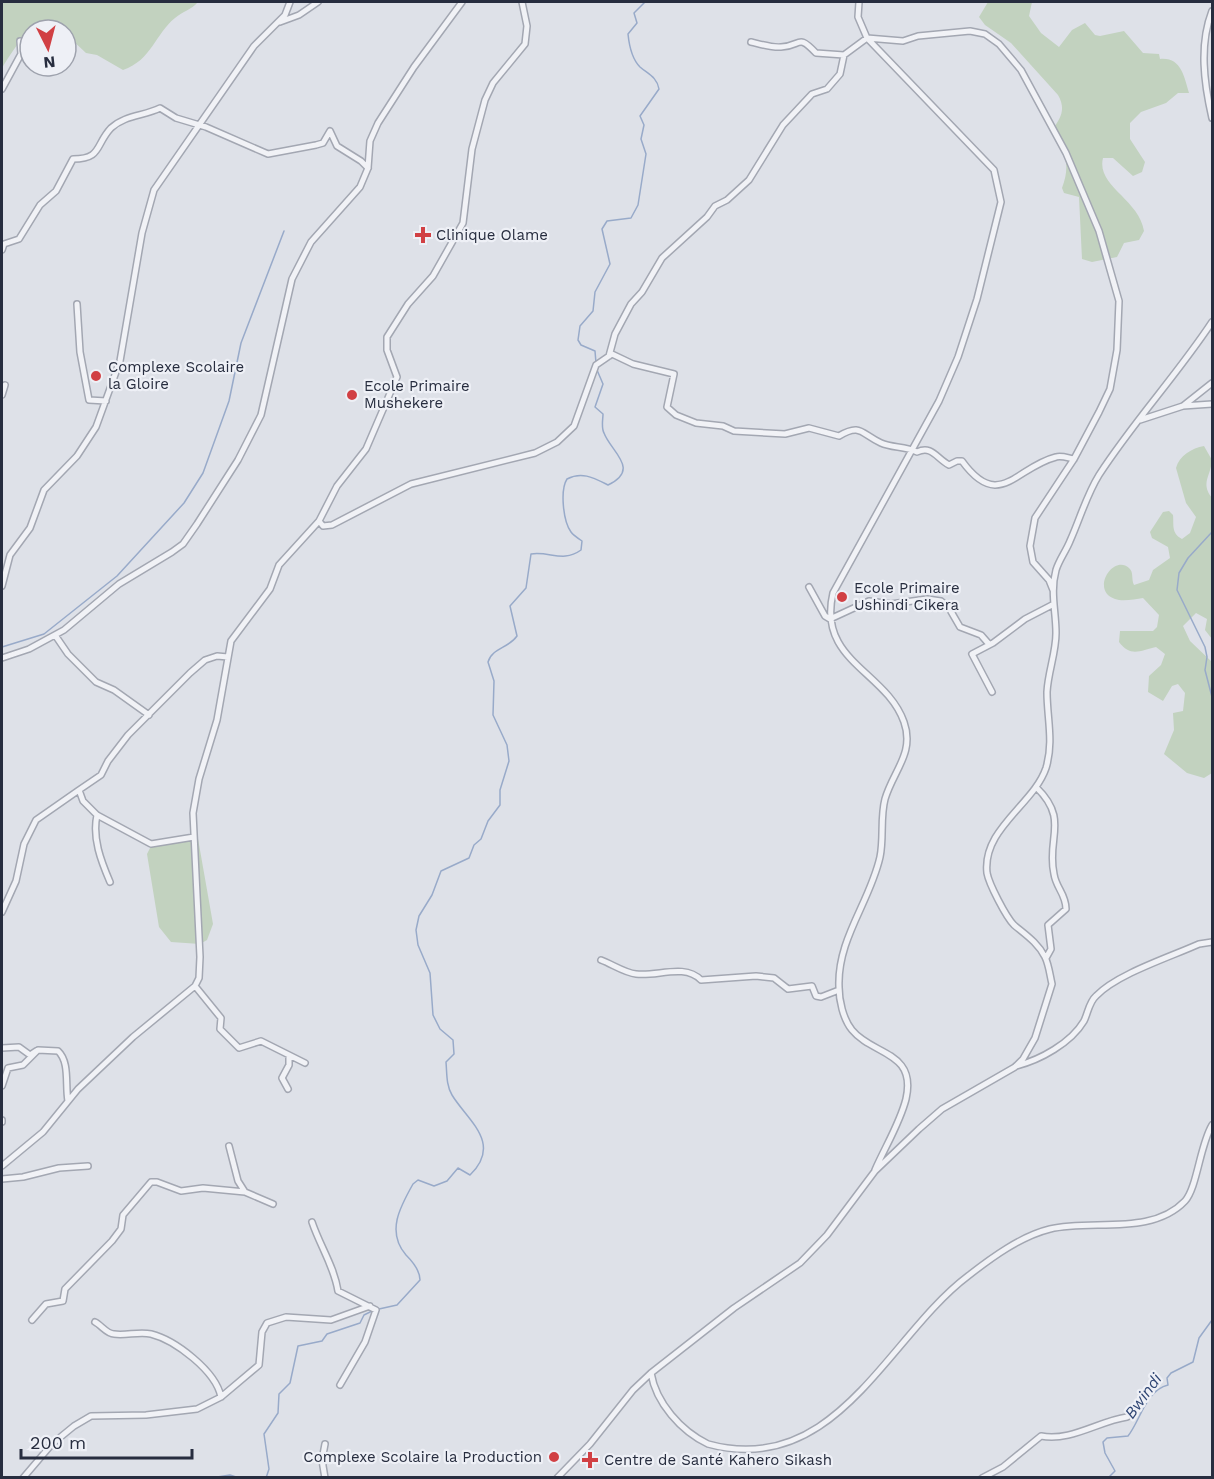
<svg xmlns="http://www.w3.org/2000/svg" width="1214" height="1479" viewBox="0 0 1214 1479" font-family="'Work Sans',sans-serif">
	<style>
		.green { fill: #c2d2bf }
		.lines { fill: none; stroke-linecap: round; stroke-linejoin: round }
		.stream { stroke: #98aac9; stroke-width: 1.5 }
		.street-casing { stroke: #a3a7b2; stroke-width: 8 }
		.street { stroke: #f1f2f6; stroke-width: 5 }
		.poi-dot { fill: #d14044; stroke: #eef0f6; stroke-width: 2 }
		.labels { text-anchor: middle; dominant-baseline: central; stroke-width: 4.5; stroke-linejoin: round; paint-order: stroke }
		.poi-label { font-size: 15px; fill: #272d3f; stroke: #eef0f6; text-anchor: start }
		.water-label { font-size: 16px; font-style: italic; fill: #304674; stroke: #eef0f6 }
	</style>
	<rect width="100%" height="100%" fill="#dee1e8"/>
	<path class="green" d="M2,2h196c-7,8 -15,9 -23,16 -20,16 -23,42 -52,52l-26,-15 -11,-2 -16,-15 -10,-16c-32,4 -42,20 -58,46z
		M988,2h44l-3,14 12,17 18,14 13,-17 13,-7 10,12 5,1 24,-5 19,22 16,1 1,5c21,-2 24,17 29,34h-11l-12,10 -25,9 -11,11v16l15,23 -3,10 -9,4 -20,-18h-10c-7,28 36,41 41,73l-5,9 -15,3 -7,14 -25,5 -10,-3 -3,-62 -15,-4 -2,-5c9,-24 3,-36 -9,-59 8,-12 13,-20 5,-34l-47,-52 -26,-18 -6,-8z
		M1204,446l8,14c-1,16 -12,23 0,38v141l-7,-9 2,-11 -11,-6 -13,13 7,15 22,21v111l-8,5 -17,-5 -23,-19 10,-24 -1,-17 10,-2 2,-18 -7,-9 -6,2 -9,15 -15,-9 1,-16 12,-11 4,-11 -9,-7c-16,4 -26,10 -37,-5l1,-11h33l4,-4 2,-12 -16,-17c-8,1 -20,4 -28,1 -25,-8 -2,-45 14,-31 5,4 2,11 5,17l15,-5 4,-10 17,-12 -2,-11 -16,-9 -2,-6 13,-20 6,-1 4,4c1,10 -2,18 9,24l8,-6 6,-16 -10,-14 -10,-35c3,-12 16,-20 28,-22z
		M197,833l16,91 -6,16 -7,4 -29,-2 -12,-15 -12,-73 6,-12z"/>
	<g class="lines">
		<path class="stream" d="M596,363l-1,-12 -14,-6 -3,-5 2,-14 13,-15 2,-19 15,-28 -8,-35 5,-8 24,-3 7,-13 8,-51 -5,-15 3,-14 -4,-9 19,-27c-2,-12 -11,-15 -19,-22 -8,-8 -11,-23 -12,-33l9,-11 -3,-10 11,-11
			M1212,532l-24,26 -9,15 -2,17 28,57 2,10 -2,13 7,27
			M2,647l42,-13 73,-58 67,-73 19,-30 26,-72 12,-58 43,-112
			M379,1309l18,-4 23,-25c0,-10 -7,-18 -14,-25 -20,-23 -6,-48 7,-71l5,-4 16,6 13,-5 11,-13 12,7c33,-32 -3,-55 -18,-80 -6,-10 -5,-22 -6,-33l8,-8 -1,-14 -13,-11 -7,-14 -3,-42 -12,-28 -2,-15 3,-14 13,-21 9,-24 28,-13 5,-13 7,-6 7,-18 12,-16v-15l9,-29 -2,-16 -14,-30 1,-34 -6,-19c4,-14 21,-14 29,-26l-7,-30 16,-18 5,-34c19,-3 32,9 50,-4l1,-9c-3,-2 -9,-6 -11,-9 -8,-11 -11,-42 -4,-53 15,-8 27,-1 41,6 33,-16 3,-33 -4,-52 -3,-5 -1,-14 -1,-19l-8,-7 8,-23 -6,-14
			M211,1478l19,-3 9,3
			M266,1478l3,-9 -5,-35 14,-21 1,-19 11,-11 8,-37 24,-5 5,-7 33,-11 4,-8 10,-5
			M1108,1478l7,-7 -10,-18 -2,-11 4,-4 21,-2c12,-15 18,-46 40,-51l-1,-7 4,-5 22,-11 6,-24 13,-18"/>
		<g class="street-casing">
			<path id="street" d="M859,2l-1,15 9,21 127,132 7,32 -24,97 -19,58 -19,44 -106,192c-16,68 53,78 71,129 11,31 -11,49 -19,77 -5,19 -1,39 -5,58 -10,45 -43,82 -41,130 0,13 4,32 13,43 20,25 65,21 54,69 -6,24 -21,48 -31,71
				M1212,11c-13,34 -8,72 0,107
				M280,22l19,-7 19,-13
				M751,42c9,2 21,6 30,5 21,-1 16,-14 35,6l28,2
				M2,89l19,-35 -1,-13
				M2,250l2,-6 15,-5 21,-34 16,-14 17,-32c29,0 22,-14 38,-31 14,-13 33,-12 49,-20l16,10 30,9 62,27 48,-9 7,-2 7,-12 7,15 24,15 7,7
				M77,304l3,48 9,48 17,1
				M609,356l6,-22 16,-30 11,-12 20,-34 45,-41 8,-11 12,-6 22,-20 34,-55 29,-31 15,-5 13,-15 4,-19 23,-17 36,3 15,-5 52,-5 15,3 14,10 22,26 45,83 33,78 20,70 -2,49 -7,39 -11,23 -25,47 -39,59 -5,28 3,16 16,18 4,10
				M2,395l3,-10
				M1183,406l29,-2
				M1140,420l43,-14 29,-23
				M319,521l4,5 9,-1 79,-41 124,-31 22,-11 17,-16 22,-61 16,-11 21,10 41,10 -7,33 9,8 20,8 27,3 11,5 51,3 24,-6 30,8c22,-13 22,-2 42,7 11,5 24,3 36,9 15,-7 19,6 32,13l8,-4h5c37,51 54,6 94,-4 5,-2 12,1 18,2
				M2,586l8,-31 20,-27 14,-38 33,-34 19,-29 24,-66 22,-128 12,-43 100,-144 31,-31 5,-13
				M809,587l16,29 5,3
				M830,619l39,-18 22,3 36,-5 14,2 8,7 11,19 21,8 7,8
				M55,635l13,19 28,28 18,8 35,25
				M2,658l27,-9 35,-19 55,-46 53,-32 11,-8 14,-20 41,-64 23,-45 31,-136 19,-37 49,-55 8,-19 2,-27 8,-18 36,-56 48,-65
				M992,692l-20,-38 21,-11 32,-24 27,-14
				M1036,787c34,33 10,51 18,87 2,14 12,20 12,35l-18,16 3,24 -5,9
				M79,790l22,-15 7,-14 20,-26 62,-62 15,-13 12,-4 11,1
				M97,815c-5,23 4,46 13,67
				M2,912l14,-31 8,-37 12,-24 43,-30 4,11 14,14 54,29 43,-7
				M601,960c11,4 24,13 35,14 21,3 48,-11 65,6l55,-4 18,2 14,11 24,-3 4,10 5,1 18,-7
				M195,986l26,32 -1,11 19,19 22,-7 44,22
				M2,1048l17,-1 11,8 6,-4
				M1016,1066c24,-6 55,-23 68,-45 4,-8 5,-19 12,-25 21,-22 74,-39 103,-52l13,-2
				M2,1086l6,-18 15,-3 15,-15 20,1c12,11 7,34 10,50
				M288,1089l-6,-11 7,-13v-9
				M2,1120v2
				M229,1146l9,35 7,11 28,12
				M2,1166l41,-34 35,-43 55,-52 62,-51 4,-8 1,-21 -7,-144 6,-34 18,-59 14,-79 39,-52 9,-24 40,-44 18,-35 29,-37 31,-72 -10,-27v-13l21,-33 25,-28 30,-53 9,-74 13,-49 8,-17 32,-39 2,-18 -5,-24
				M2,1179l21,-2 36,-9 29,-2
				M312,1222c8,24 22,44 26,69l38,19 -11,32 -25,43
				M32,1320l14,-16 17,-3 2,-12 47,-48 9,-12 2,-14 28,-33h6l24,9 22,-3 42,4
				M95,1322c6,3 12,12 19,12 12,2 25,-3 37,0 24,6 65,37 70,63
				M651,1373c5,30 30,58 57,71 128,35 180,-108 260,-168 23,-18 53,-40 82,-47 42,-10 102,7 135,-28 12,-13 15,-56 27,-76
				M23,1478l29,-34 22,-18 17,-10 55,-1 51,-6 24,-12 38,-32 3,-33 5,-9 19,-6 45,3 39,-14
				M325,1478l-3,-18 3,-16
				M557,1478l33,-34 43,-54 18,-17 83,-65 66,-45 27,-28 48,-64 44,-42 23,-20 73,-42 8,-8 12,-21 17,-54c-2,-8 -3,-19 -7,-27 -7,-14 -19,-22 -31,-32 -8,-8 -25,-41 -27,-52 -5,-44 47,-69 59,-105 8,-26 1,-50 1,-76 1,-20 9,-39 9,-59 0,-22 -6,-41 0,-63 3,-10 10,-19 14,-29 10,-22 16,-45 29,-66 35,-54 78,-100 113,-153
				M982,1478l21,-11 38,-31c29,6 58,-15 86,-19"/>
		</g>
		<use href="#street" class="street"/>
	</g>
	<g class="poi-dot">
		<path d="M420 226h6v6h6v6h-6v6h-6v-6h-6v-6h6z"/>
		<circle cx="96" cy="376" r="6"/>
		<circle cx="352" cy="395" r="6"/>
		<circle cx="842" cy="597" r="6"/>
		<circle cx="554" cy="1457" r="6"/>
		<path d="M587 1451h6v6h6v6h-6v6h-6v-6h-6v-6h6z"/>
	</g>
	<g class="labels">
		<g class="poi-label">
			<text x="436" y="235">Clinique Olame</text>
			<text x="108" y="367">Complexe Scolaire<tspan x="108" dy="17">la Gloire</tspan></text>
			<text x="364" y="386">Ecole Primaire<tspan x="364" dy="17">Mushekere</tspan></text>
			<text x="854" y="588">Ecole Primaire<tspan x="854" dy="17">Ushindi Cikera</tspan></text>
			<text x="542" y="1457" text-anchor="end">Complexe Scolaire la Production</text>
			<text x="604" y="1460">Centre de Santé Kahero Sikash</text>
		</g>
		<g class="water-label">
			<text transform="translate(1143 1396) rotate(-54)">Bwindi</text>
		</g>
	</g>
	<rect width="1214" height="1479" fill="none" stroke="#272d3f" stroke-width="6"/>
	<g transform="translate(48 48) rotate(174)"><circle r="28" fill="#eef0f6" stroke="#9ea2ad" stroke-width="1.5"/>
	<path d="M0-4.5L10 22L0 15L-10 22Z" fill="#d14044"/>
	<text y="-9" font-size="16" font-weight="bold" text-anchor="middle" fill="#272d3f">N</text>
	</g>
	<path d="M21 1449v9h171v-9" fill="none" stroke="#272d3f" stroke-width="3"/>
	<text x="30" y="1449" font-size="18" fill="#272d3f" stroke="#eef0f6" stroke-width="4.5" paint-order="stroke">200 m</text>
</svg>
